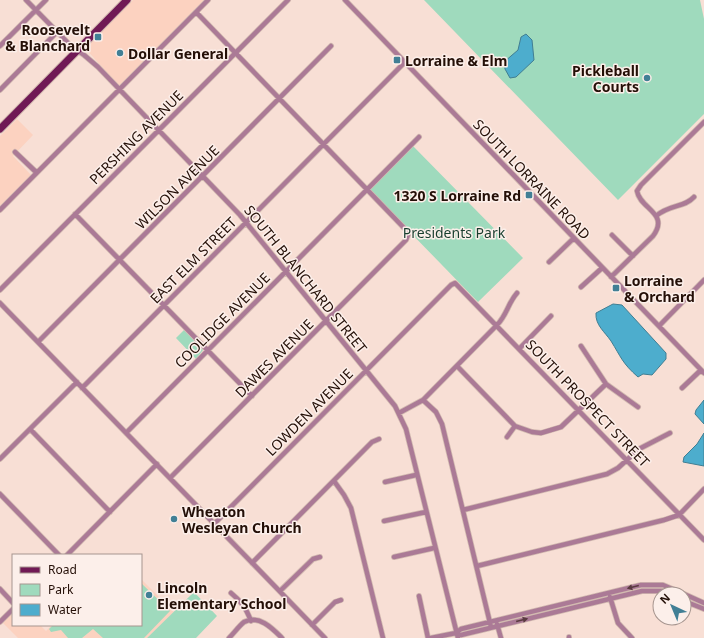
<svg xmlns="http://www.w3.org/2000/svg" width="704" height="638" viewBox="0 0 704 638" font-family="'Noto Sans',sans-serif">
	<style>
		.built { fill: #fcd2c0 }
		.green { fill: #9fdabd }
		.water { fill: #4dadcd; stroke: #417e92 }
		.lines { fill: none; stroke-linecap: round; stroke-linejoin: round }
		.minor-casing { stroke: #d2bab0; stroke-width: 6 }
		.primary-casing { stroke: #d2bab0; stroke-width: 9 }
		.minor { stroke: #ab7a96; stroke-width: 4.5 }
		.primary { stroke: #701955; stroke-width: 7 }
		.oneway { fill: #5a3a40 }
		.poi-dot { fill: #417f95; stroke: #fcefea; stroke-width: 1.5 }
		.labels { text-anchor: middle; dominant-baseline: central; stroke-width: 3; stroke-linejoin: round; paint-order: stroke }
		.poi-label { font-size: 14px; font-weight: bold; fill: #240f07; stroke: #fcefea; text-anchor: start }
		.street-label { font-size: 14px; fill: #240f07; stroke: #fcefea }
		.park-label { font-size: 14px; fill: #183e2e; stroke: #fcefea }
	</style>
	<rect width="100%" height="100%" fill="#f8dfd5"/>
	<path class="built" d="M133,0h71l-85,86 -34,-38z
		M17,119l16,16 -20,21 18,19 -31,31v-70z
		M141,579l33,33 -27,26h-129l-16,-16 11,-11v14h27l6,6 6,-6h89z"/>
	<path class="green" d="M424,0h276l4,19v95l-86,86z
		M413,146l110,112 -45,44 -109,-112z
		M184,330l19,20 -7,9 -20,-21z
		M141,583l29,28 -26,27h-41l-10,-9 -11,9h-14l-7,-8 -10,2 -2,-3 4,-4h88z
		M645,586l20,2 15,6 -28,-6 -37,7z
		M194,592l23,24 -21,22h-49z
		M603,596l1,2 -104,24z"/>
	<path class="water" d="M526,34l6,6 2,20 -18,17 -6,1 -5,-9 -1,-7 14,-12 3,-13z
		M613,304l9,1 44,48v6l-14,16 -9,-1 -5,3c-16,-14 -17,-20 -27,-36 -6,-9 -16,-16 -15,-28z
		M704,400v24l-9,-10 1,-4z
		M704,433v33l-21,-4 1,-5 13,-13z"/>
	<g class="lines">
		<g class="minor-casing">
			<path id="minor" d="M26,0l46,47 12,8 14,12 142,148 155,191 11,23 52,209
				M345,0l359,373
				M0,46l46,-46
				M0,90l57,-58
				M15,152l21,20
				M0,210l208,-210
				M75,214l177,182
				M656,216c14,-12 28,-8 38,-19
				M612,235l21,21
				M549,262l25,-24
				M611,277l42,-41c17,-23 -13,-27 -16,-45l4,-6 63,-63
				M581,287l21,-19
				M0,290l288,-290
				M0,303l325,335
				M659,326l45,-46
				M38,342l293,-296
				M581,346l25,38
				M520,348l31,-32
				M457,366l58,60 17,6 9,1 20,-6 45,-43
				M606,384l32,23
				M82,388l323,-326
				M682,388l19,-18
				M423,400l13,12 6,12 49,203
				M399,413l24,-13 74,-75c10,-10 11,-22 20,-32
				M30,429l80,83
				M126,433l293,-296
				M507,437l8,-11
				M0,459l77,-77
				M170,478l236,-238 2,-5 -2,-5 -210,-218
				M334,481l10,14 7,13 32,130
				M385,482l31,-7
				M0,494l59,61
				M463,510l144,-36 11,-6 21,-19 31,-16
				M384,521l42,-9
				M214,524l237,-239 4,-2 249,257
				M67,555l90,-91
				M394,557l40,-9
				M252,563l120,-121 7,-3
				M477,566l187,-46 15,-5 25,-26
				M0,589l13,14
				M280,591l33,-32 7,-2
				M231,593c10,8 15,15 20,28
				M684,594l20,9
				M419,596l9,42
				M610,597l8,26 14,15
				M684,601l20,8
				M0,622l13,-13
				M497,624l4,14
				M312,625l23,-23 6,-2
				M456,633l5,-4 180,-44h22l21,9
				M229,638c5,-5 10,-12 15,-16 15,-8 29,7 38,16
				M431,638l25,-5 5,2 181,-44h20l9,3
				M569,638v-1"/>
		</g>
		<g class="primary-casing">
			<path id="primary" d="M0,129l127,-129"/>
		</g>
		<use href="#minor" class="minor"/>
		<use href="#primary" class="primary"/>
	</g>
	<defs><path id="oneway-solid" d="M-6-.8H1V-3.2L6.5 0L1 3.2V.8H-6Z"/></defs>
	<g class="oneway">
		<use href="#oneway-solid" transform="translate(633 587) rotate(166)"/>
		<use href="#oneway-solid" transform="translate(522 620) rotate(-14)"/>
	</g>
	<g class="poi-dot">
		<rect x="94" y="33" width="8" height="8" rx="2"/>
		<circle cx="120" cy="53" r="4"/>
		<rect x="393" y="56" width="8" height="8" rx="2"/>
		<circle cx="647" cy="78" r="4"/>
		<rect x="525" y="191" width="8" height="8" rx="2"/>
		<rect x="612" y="284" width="8" height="8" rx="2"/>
		<circle cx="174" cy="519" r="4"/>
		<circle cx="149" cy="595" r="4"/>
	</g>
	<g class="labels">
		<g class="poi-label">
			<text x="90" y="29" text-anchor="end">Roosevelt<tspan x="90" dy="16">&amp; Blanchard</tspan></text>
			<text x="128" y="53">Dollar General</text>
			<text x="405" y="60">Lorraine &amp; Elm</text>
			<text x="639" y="70" text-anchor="end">Pickleball<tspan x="639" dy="16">Courts</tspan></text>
			<text x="521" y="195" text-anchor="end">1320 S Lorraine Rd</text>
			<text x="624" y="280">Lorraine<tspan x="624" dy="16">&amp; Orchard</tspan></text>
			<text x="182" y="511">Wheaton<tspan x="182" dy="16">Wesleyan Church</tspan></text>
			<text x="157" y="587">Lincoln<tspan x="157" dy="16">Elementary School</tspan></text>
		</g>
		<g class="street-label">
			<text transform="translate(136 137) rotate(-45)">PERSHING AVENUE</text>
			<text transform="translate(532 179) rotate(46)">SOUTH LORRAINE ROAD</text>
			<text transform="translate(177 187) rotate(-45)">WILSON AVENUE</text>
			<text transform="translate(193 260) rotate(-45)">EAST ELM STREET</text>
			<text transform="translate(306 279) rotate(51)">SOUTH BLANCHARD STREET</text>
			<text transform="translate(222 320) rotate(-45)">COOLIDGE AVENUE</text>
			<text transform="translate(274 358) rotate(-45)">DAWES AVENUE</text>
			<text transform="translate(588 403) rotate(46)">SOUTH PROSPECT STREET</text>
			<text transform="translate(309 412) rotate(-45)">LOWDEN AVENUE</text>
		</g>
		<g class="park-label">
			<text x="454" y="232">Presidents Park</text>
		</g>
	</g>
	<rect x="12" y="554" width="130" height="72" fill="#fcefea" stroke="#a6958f"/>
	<rect x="20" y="567" width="20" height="6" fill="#701955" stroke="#a6958f"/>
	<text x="48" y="574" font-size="12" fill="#240f07">Road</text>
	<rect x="20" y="584" width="20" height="12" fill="#9fdabd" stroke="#a6958f"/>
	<text x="48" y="594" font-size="12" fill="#240f07">Park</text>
	<rect x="20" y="604" width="20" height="12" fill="#4dadcd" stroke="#a6958f"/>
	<text x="48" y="614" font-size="12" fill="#240f07">Water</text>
	<g transform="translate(672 606) rotate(316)"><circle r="19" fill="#fcefea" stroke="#a6958f"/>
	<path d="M0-3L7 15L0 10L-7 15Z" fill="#417f95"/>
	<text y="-6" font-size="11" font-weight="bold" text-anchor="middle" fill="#240f07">N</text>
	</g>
</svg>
